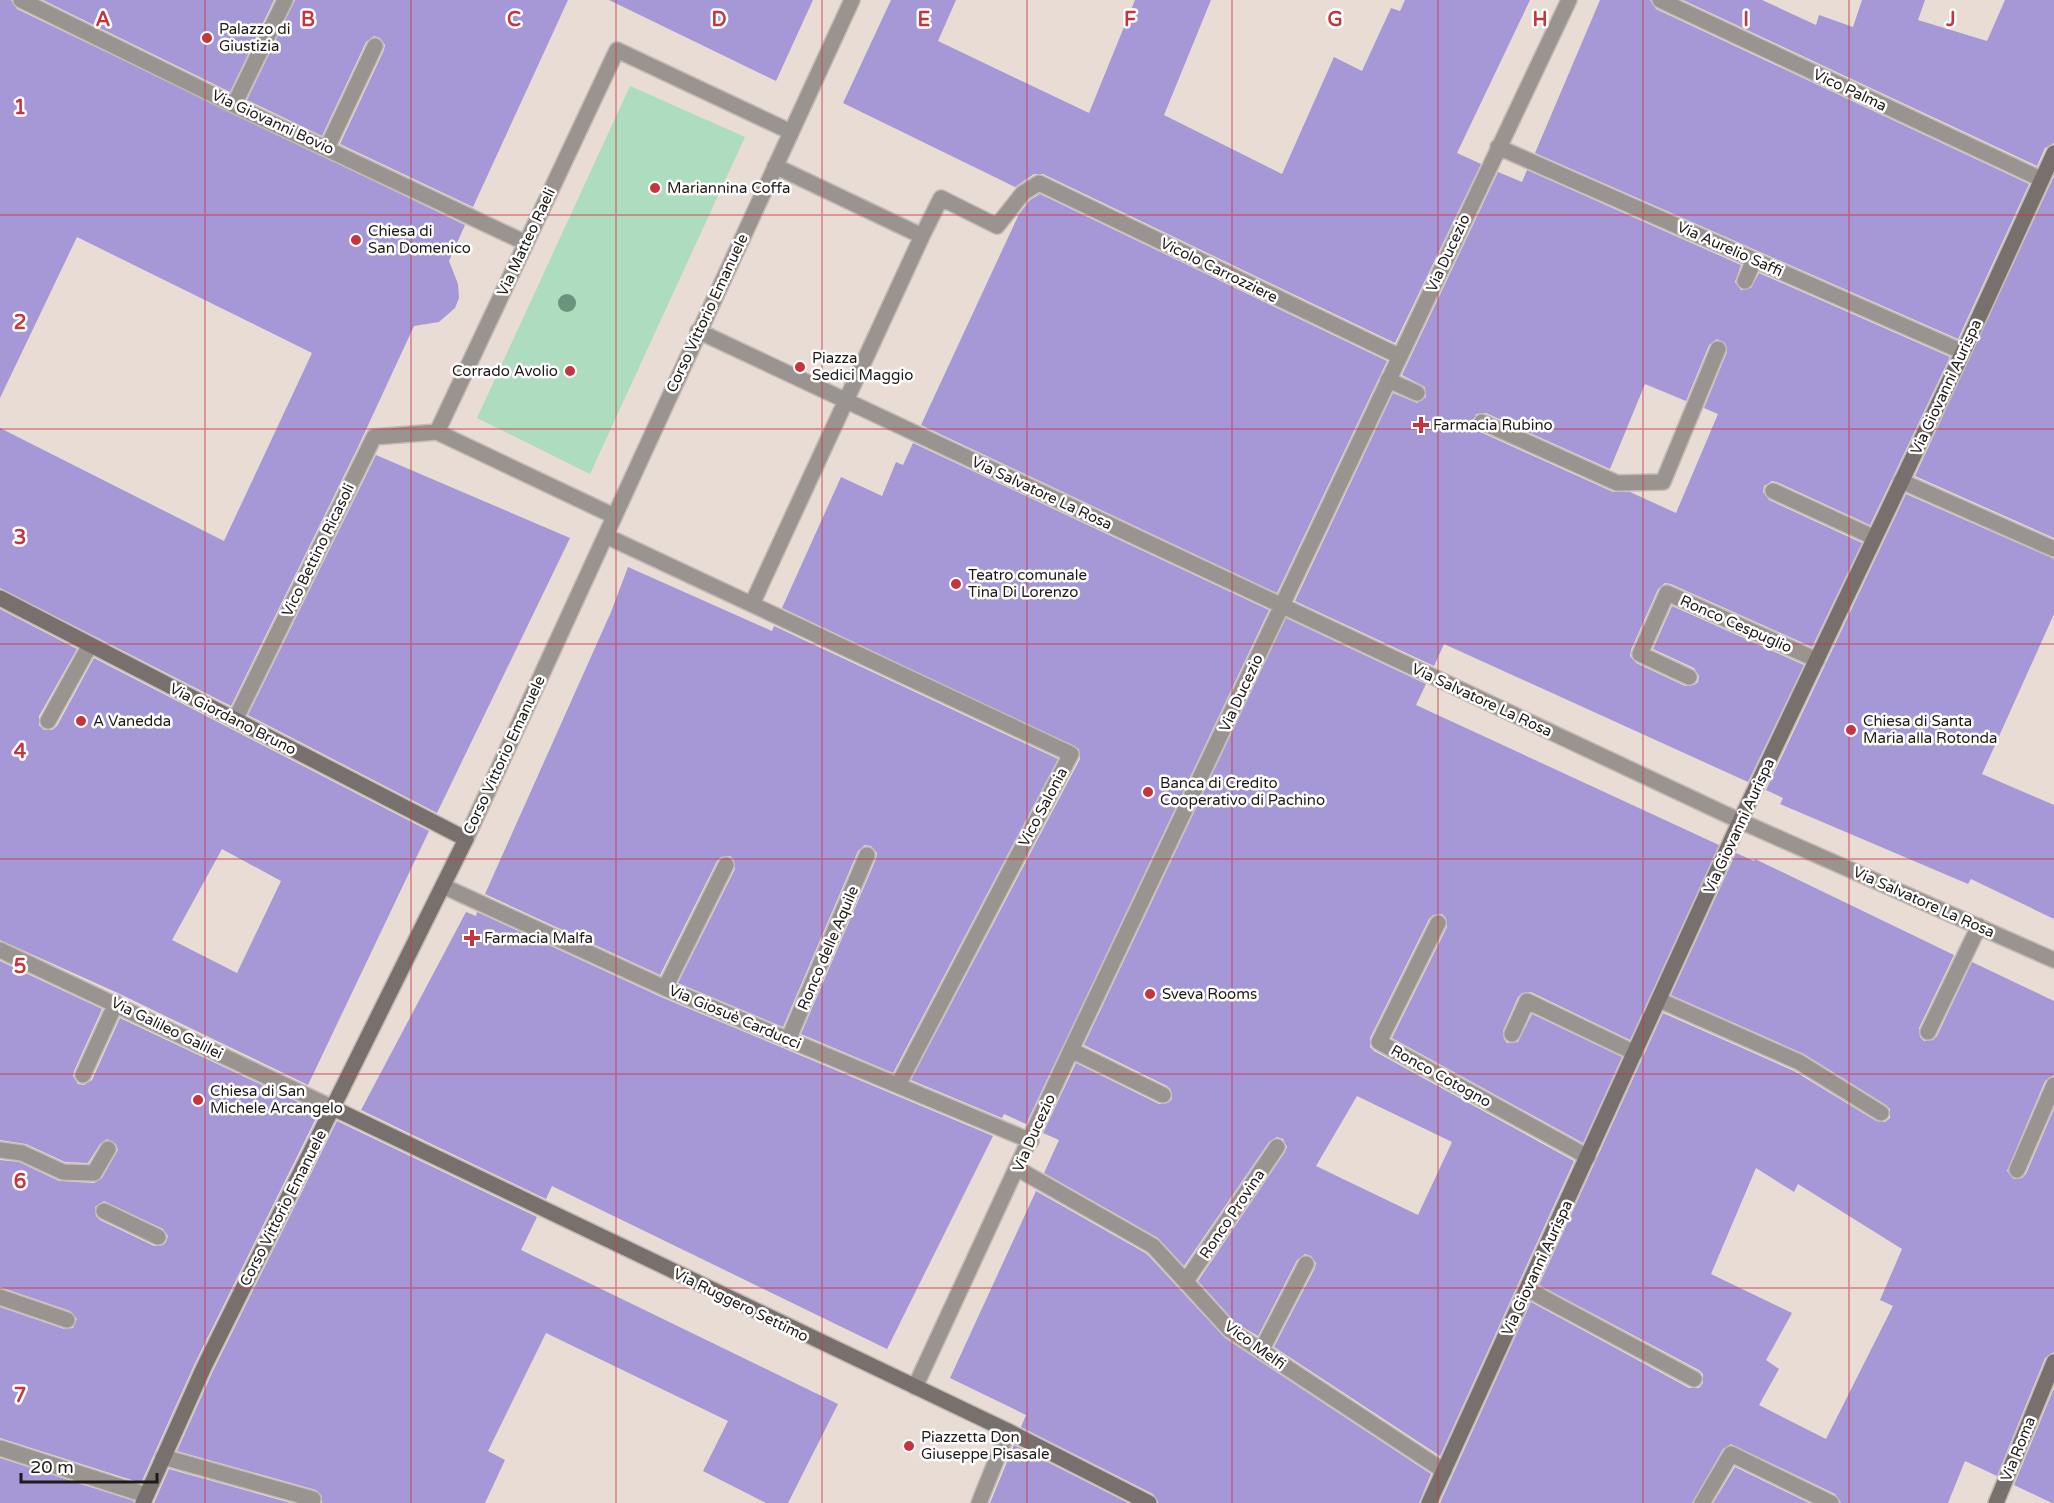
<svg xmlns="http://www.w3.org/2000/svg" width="2054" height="1503" viewBox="0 0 2054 1503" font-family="'Varela Round',sans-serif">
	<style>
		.park { fill: #addcbe }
		.building { fill: #a697d6; fill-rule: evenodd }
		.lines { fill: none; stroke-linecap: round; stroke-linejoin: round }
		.lane-casing { stroke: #c4b9b3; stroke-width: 18 }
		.street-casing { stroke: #c4b9b3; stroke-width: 18 }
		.secondary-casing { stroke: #c4b9b3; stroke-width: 18 }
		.lane { stroke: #9a9491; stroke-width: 15 }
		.street { stroke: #9a9491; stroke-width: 15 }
		.secondary { stroke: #78706c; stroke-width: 15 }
		.tree { fill: #6a947c }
		.grid { fill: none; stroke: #c5353e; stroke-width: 1.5; stroke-opacity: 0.55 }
		.poi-dot { fill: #c5353e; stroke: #fff; stroke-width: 2 }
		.labels { text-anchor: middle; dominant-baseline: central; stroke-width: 5; stroke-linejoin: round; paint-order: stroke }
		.poi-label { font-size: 15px; fill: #1e1a17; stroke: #fff; text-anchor: start }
		.street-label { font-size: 15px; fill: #1e1a17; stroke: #fff }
		.grid-label { font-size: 20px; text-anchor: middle; font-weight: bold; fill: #c5353e; stroke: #fff; stroke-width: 5; stroke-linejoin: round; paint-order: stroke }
	</style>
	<rect width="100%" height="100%" fill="#e9dcd5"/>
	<path class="park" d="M630,86l115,51 -155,337 -113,-56z"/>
	<path class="building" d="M0,0h11l6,9 448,216 -16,36 9,23 1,14 -4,10 -16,14 -25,4 -56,121 -127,259 -231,-118v-160l224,113 88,-188 -235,-116 -77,161z
		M43,0h231l-44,92z
		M295,0h273l-95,207 -133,-63 44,-94 1,-5 -5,-7 -6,-2 -8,6 -44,94 -75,-36z
		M609,0h204l-37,81z
		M891,0h65l-18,41 151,72 46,-113h76l-47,115 118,59 52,-117 28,14 29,-63 9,3 5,-11h125l-73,153 24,11 -86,179 -352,-169h-9l-19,13 -172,-84z
		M1600,0h50l6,9 373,175 -71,155 -423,-186z
		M1683,0h79l54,25 3,-10 34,12 9,-27h63l-7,20 69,21 18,-41h49v143l-9,5 -8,18z
		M1527,170l214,95 -6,17 6,8 10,-2 8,-15 191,84 -80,168 -93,-43 -5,-1 -8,5 -1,6 6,8 93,43 -50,104 -141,-63 -6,-1 -7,6 -27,61 -1,6 6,7 49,23 9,-1 4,-3 1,-6 -5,-8 -41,-19 19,-43 132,59 -56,117 -304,-138 -10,22 -139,-65 98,-208 24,10 9,-6 -1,-10 -23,-12 96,-203 24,10zM1717,339l8,4 2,9 -23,56 14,6 -42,99 -46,-21h-17l-135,-61 -6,-7 4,-10 10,-1 124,56 35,-85 41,17 23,-56z
		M2054,176v362l-139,-62z
		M1040,194l347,167 -110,232 -356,-168 98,-211 11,-14z
		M913,443l356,167 -243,514 -22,-10 -2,4 -91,-38 169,-321 -1,-10 -297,-141 59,-131 41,19 14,-34 7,3z
		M376,455l194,83 -133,275 -189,-98z
		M1906,494l148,65v55l-72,160 72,31v114l-83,-40 -3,5 -188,-80 3,-6 -17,-8z
		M628,567l144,64 2,-5 284,133 -165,314 -92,-39 75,-175 1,-6 -6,-7 -6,-1 -7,6 -75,176 -105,-44 57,-114 -1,-9 -4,-4 -9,1 -4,4 -57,114 -175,-81 126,-282z
		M0,609l77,40 -38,67v9l5,5h8l5,-4 37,-68 335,173 -121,254 -188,-91 -120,-54zM222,849l59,32 -44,92 -65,-33z
		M1286,618l140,66 -10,21 303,140 -89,195 -99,-48 -9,1 -4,4 -15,34 1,8 3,4 11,-1 14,-28 90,43 -39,86 -191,-105 55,-111 -1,-9 -4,-4 -9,1 -4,4 -59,119v9l4,4 200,110 -134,295 -166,-109 41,-79 1,-5 -5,-7 -6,-2 -8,6 -39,76 -22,-13 -38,-42 87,-129 2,-5 -4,-8 -6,-2 -8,5 -85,124 -26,-28 -114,-65 15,-33 -16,-7 33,-70 83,41 9,-1 4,-4 -1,-9 -4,-4 -83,-41zM1357,1096l95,46 -34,73 -102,-49z
		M1736,853l18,8 1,-2 199,96 -35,73 1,9 4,4 9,-1 4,-4 35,-74 82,39v74l-9,6 -38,90 7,8 8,-1 4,-4 28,-65v243l-9,6 -48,118 -32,-15 -17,42h-107l-6,-9 -104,-50 -8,5 -31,54h-252l91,-201 158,86h10l4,-5v-9l-4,-4 -160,-85 124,-272 131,58 82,50 9,1 5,-4v-9l-4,-4 -82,-51 -133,-59zM1756,1168l38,24 4,-8 104,65 -22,51 13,6 -67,133 -67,-34 20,-36 -13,-9 26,-47 -81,-39z
		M466,912l10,4 1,-4 184,85 332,139 -106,213 -335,-163 -6,13 -185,-89z
		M0,961l102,48 -28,62 -1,5 5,8 6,1 8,-5 28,-62 199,94 -124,251 -54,120 -141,-45v-131l64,22 9,-1 4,-9 -7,-8 -70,-24v-127l19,2 40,19 35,2 8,-5 16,-28 -2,-6 -9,-5 -7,5 -12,19 -23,-1 -39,-18 -26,-4zM104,1201l59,28 5,7 -2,6 -3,3 -9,1 -54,-26 -4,-4 -1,-9z
		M337,1121l200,96 -16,33 317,154 -50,99h-22l-63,-32 25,-50 -182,-88 -58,118 17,9 -20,43h-163v-7l-6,-6 -139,-39 36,-80z
		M1036,1191l111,63 78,84 206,136 -12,29h-260l-6,-9 -132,-67 5,-12 -76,-37z
		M2054,1388v115h-2l-38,-18z
		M1014,1445l114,58h-138z
		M0,1458l134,43 -1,2h-133z
		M1735,1467l74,36h-96z
		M169,1469l122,34h-137z"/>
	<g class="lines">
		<g class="lane-casing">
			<path id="lane" d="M1745,281l9,-21
				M1388,380l29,13
				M1482,422l135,61 46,-1 55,-133
				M1527,1289l167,90"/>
		</g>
		<g class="street-casing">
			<path id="street" d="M21,0l213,105 292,138
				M1660,0l381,179
				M234,105l51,-105
				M1498,147l465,205
				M327,148l48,-102
				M922,236l19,-38 56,28 26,-33 16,-10 360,173
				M698,331l1042,490 314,139
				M1901,481l153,68
				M1773,491l100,46
				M614,516l-177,-84 180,-382 174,82
				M606,536l465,218 -173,331
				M752,604l170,-368 -147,-70
				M1689,677l-49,-23 27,-61 150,67
				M235,720l139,-283 63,-5
				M48,721l42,-76
				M466,839l386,-839
				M443,886l222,102 366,153
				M1438,923l-59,119 209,115
				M0,950l333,158
				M665,988l61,-123
				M1659,1000l140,62 82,51
				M1928,1032l51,-106
				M1512,1034l15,-33 108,52
				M788,1040l79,-185
				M1071,1050l92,45
				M83,1075l33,-72
				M0,1150l22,3 41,19 31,1 14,-24
				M1018,1169l135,77 77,84 214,141
				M2017,1170l37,-85
				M104,1211l54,26
				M1186,1281l91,-134
				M0,1297l67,23
				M1261,1351l45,-87
				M915,1387l156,-337 498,-1050
				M0,1448l146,47
				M163,1457l150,42 -1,4
				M979,1503l29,-72
				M1702,1503l29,-49 100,49"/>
		</g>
		<g class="secondary-casing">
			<path id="secondary" d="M0,598l466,241 -262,528 -61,136
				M333,1108l675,323 141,72
				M1429,1503l311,-682 223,-469 91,-199
				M1996,1503l58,-141"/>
		</g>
		<use href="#lane" class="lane"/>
		<use href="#street" class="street"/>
		<use href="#secondary" class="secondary"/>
	</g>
	<circle class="tree" cx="567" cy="303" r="9"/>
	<path class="grid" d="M205,0v1503M411,0v1503M616,0v1503M822,0v1503M1027,0v1503M1232,0v1503M1438,0v1503M1643,0v1503M1849,0v1503M0,215h2054M0,429h2054M0,644h2054M0,859h2054M0,1074h2054M0,1288h2054"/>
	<g class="poi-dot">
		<circle cx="207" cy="38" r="6"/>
		<circle cx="655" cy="188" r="6"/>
		<circle cx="356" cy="240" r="6"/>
		<circle cx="800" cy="367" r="6"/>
		<circle cx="570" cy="371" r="6"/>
		<path d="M1418 416h6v6h6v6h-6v6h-6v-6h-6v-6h6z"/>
		<circle cx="956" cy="584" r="6"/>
		<circle cx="81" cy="721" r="6"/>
		<circle cx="1851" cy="730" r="6"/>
		<circle cx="1148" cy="792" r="6"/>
		<path d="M469 929h6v6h6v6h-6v6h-6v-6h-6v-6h6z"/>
		<circle cx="1150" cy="994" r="6"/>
		<circle cx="198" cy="1100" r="6"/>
		<circle cx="909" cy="1446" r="6"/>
	</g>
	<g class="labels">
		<g class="poi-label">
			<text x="219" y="29">Palazzo di<tspan x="219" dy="17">Giustizia</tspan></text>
			<text x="667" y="188">Mariannina Coffa</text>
			<text x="368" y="231">Chiesa di<tspan x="368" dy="17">San Domenico</tspan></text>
			<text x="812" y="358">Piazza<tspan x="812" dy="17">Sedici Maggio</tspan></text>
			<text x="558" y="371" text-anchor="end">Corrado Avolio</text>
			<text x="1433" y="425">Farmacia Rubino</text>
			<text x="968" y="575">Teatro comunale<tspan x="968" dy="17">Tina Di Lorenzo</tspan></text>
			<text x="93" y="721">A Vanedda</text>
			<text x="1863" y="721">Chiesa di Santa<tspan x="1863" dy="17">Maria alla Rotonda</tspan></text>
			<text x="1160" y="783">Banca di Credito<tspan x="1160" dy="17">Cooperativo di Pachino</tspan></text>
			<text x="484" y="938">Farmacia Malfa</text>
			<text x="1162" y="994">Sveva Rooms</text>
			<text x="210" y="1091">Chiesa di San<tspan x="210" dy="17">Michele Arcangelo</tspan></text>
			<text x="921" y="1437">Piazzetta Don<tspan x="921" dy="17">Giuseppe Pisasale</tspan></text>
		</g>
		<g class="street-label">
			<text transform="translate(1850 90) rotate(25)">Vico Palma</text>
			<text transform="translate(273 122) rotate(25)">Via Giovanni Bovio</text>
			<text transform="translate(526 242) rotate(-65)">Via Matteo Raeli</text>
			<text transform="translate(1730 249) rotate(24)">Via Aurelio Saffi</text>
			<text transform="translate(1448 253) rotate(-65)">Via Ducezio</text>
			<text transform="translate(1219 270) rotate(26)">Vicolo Carrozziere</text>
			<text transform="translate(707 313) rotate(-65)">Corso Vittorio Emanuele</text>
			<text transform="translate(1946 387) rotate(-65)">Via Giovanni Aurispa</text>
			<text transform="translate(1042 493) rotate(25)">Via Salvatore La Rosa</text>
			<text transform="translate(318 550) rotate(-64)">Vico Bettino Ricasoli</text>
			<text transform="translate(1736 624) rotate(24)">Ronco Cespuglio</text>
			<text transform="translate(1241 693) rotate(-65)">Via Ducezio</text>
			<text transform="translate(1482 700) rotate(25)">Via Salvatore La Rosa</text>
			<text transform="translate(233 719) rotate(27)">Via Giordano Bruno</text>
			<text transform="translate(504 755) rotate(-65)">Corso Vittorio Emanuele</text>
			<text transform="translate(1043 807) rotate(-62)">Vico Salonia</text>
			<text transform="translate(1739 826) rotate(-65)">Via Giovanni Aurispa</text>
			<text transform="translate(1924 902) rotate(24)">Via Salvatore La Rosa</text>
			<text transform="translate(828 948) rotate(-67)">Ronco delle Aquile</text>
			<text transform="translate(735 1017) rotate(23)">Via Giosuè Carducci</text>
			<text transform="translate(167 1028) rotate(26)">Via Galileo Galilei</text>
			<text transform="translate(1441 1076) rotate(29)">Ronco Cotogno</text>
			<text transform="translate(1034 1133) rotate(-66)">Via Ducezio</text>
			<text transform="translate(283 1208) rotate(-63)">Corso Vittorio Emanuele</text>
			<text transform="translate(1232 1214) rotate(-56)">Ronco Provina</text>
			<text transform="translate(1537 1268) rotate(-65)">Via Giovanni Aurispa</text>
			<text transform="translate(741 1305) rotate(26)">Via Ruggero Settimo</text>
			<text transform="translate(1255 1345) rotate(36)">Vico Melfi</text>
			<text transform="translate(2018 1449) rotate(-68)">Via Roma</text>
		</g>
	</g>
	<g class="grid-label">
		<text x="103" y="26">A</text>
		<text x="308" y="26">B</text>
		<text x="514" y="26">C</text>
		<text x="719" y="26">D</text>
		<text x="924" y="26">E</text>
		<text x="1130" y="26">F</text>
		<text x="1335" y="26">G</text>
		<text x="1540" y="26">H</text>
		<text x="1746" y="26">I</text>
		<text x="1951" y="26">J</text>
		<text x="20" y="114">1</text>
		<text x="20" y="329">2</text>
		<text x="20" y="544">3</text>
		<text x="20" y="758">4</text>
		<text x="20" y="973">5</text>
		<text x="20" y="1188">6</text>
		<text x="20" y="1402">7</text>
	</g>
	<path d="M21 1473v9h136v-9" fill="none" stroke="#1e1a17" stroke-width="3"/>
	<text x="30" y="1473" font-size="18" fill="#1e1a17" stroke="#ffffff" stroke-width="4.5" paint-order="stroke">20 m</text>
</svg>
